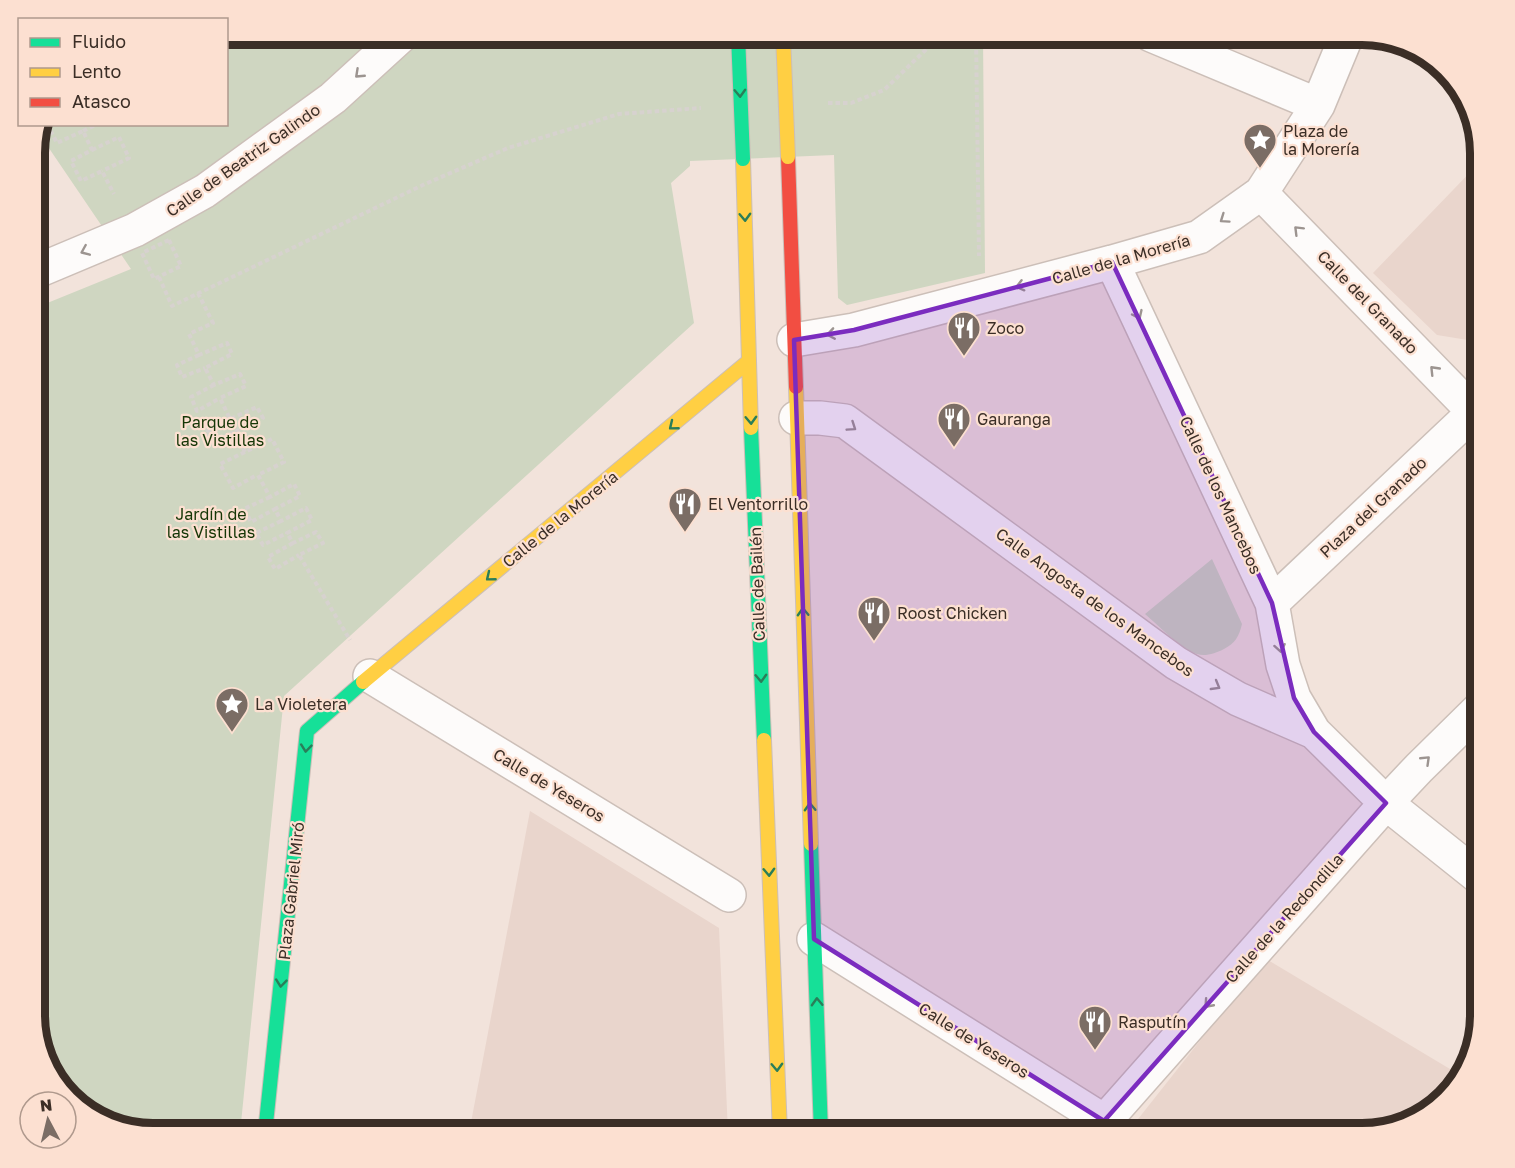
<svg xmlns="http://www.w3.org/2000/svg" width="1515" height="1168" viewBox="0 0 1515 1168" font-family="'Golos Text',sans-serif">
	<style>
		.education { fill: #e9d5cc }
		.green { fill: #cfd6c1 }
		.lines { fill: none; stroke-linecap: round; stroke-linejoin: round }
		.street-casing { stroke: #ccbfb8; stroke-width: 36 }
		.fast-casing { stroke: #ccbfb8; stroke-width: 16 }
		.slow-casing { stroke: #ccbfb8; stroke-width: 16 }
		.jam-casing { stroke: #ccbfb8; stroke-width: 16 }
		.path { stroke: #d7d2cf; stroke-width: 4; stroke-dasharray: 4.5 3; stroke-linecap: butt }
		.street { stroke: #fdfbfa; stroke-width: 33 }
		.fast { stroke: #16e098; stroke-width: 14 }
		.slow { stroke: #ffcf43; stroke-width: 14 }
		.jam { stroke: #f24e42; stroke-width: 14 }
		.fast-bridge-casing { stroke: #ccbfb8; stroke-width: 16; stroke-linecap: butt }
		.slow-bridge-casing { stroke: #ccbfb8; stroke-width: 16; stroke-linecap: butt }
		.fast-bridge { stroke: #16e098; stroke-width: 14 }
		.slow-bridge { stroke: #ffcf43; stroke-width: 14 }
		.oneway { stroke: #9c9490 }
		.oneway2 { stroke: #2a7e59 }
		.marked { fill: #7b2cbf; fill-opacity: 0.2; stroke: #7b2cbf; stroke-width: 4.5; stroke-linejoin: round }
		.labels { text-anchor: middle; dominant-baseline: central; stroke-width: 4.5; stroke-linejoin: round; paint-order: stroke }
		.poi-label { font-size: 16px; fill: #3b2e26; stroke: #fce0d1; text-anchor: start }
		.street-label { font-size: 16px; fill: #3b2e26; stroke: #fce0d1 }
		.park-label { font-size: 16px; fill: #153606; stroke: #fce0d1 }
		.rim { fill: none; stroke: #3b2e26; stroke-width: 8 }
	</style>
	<rect width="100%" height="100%" fill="#f2e3db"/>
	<path class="education" d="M1480,162v180l-43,-7 -64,-62z
		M530,811l189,117 9,205h-259z
		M1268,960l192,115 -4,12 -42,34 -52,12h-235l83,-105z"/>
	<path class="green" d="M227,35h756l2,238 -138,32 -9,-7 -4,-143 -144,6v5l-19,17 23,140 -410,373 -44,437h-88l-71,-24 -34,-41 -12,-45v-715l96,-39 -93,-137 2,-7 186,-1z
		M1212,559l30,65c-3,13 -7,19 -18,25 -8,4 -19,8 -27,5 -17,-6 -39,-29 -52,-40z"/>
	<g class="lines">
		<g class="street-casing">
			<path id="street" d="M1151,35l167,70
				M1261,193l213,219 -202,191
				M1112,262l160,341 11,62 11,33 20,34
				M35,272l100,-42 70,-39 128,-93 69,-63
				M794,340l60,-10 258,-68 87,-25 62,-44 57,-88 29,-70
				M796,418h24l25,3 331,242 62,36 76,33 72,71 94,75
				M370,676l359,219
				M814,939l290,182
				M1094,1133l292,-330 33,-35 61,-60"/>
		</g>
		<g class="fast-casing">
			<path id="fast" d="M751,428l13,312
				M811,844l10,289
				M265,1133l42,-402 56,-49"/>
		</g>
		<g class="slow-casing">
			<path id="slow" d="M743,159l8,269
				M796,387l15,457
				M363,682l386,-321
				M764,740l16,393"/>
		</g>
		<g class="jam-casing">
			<path id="jam" d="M788,157l8,230"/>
		</g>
		<path class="path" d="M976,35l3,221
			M828,103h23l33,-13 57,-55
			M47,124l10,19 26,-12 9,19 -21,11 10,20 21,-10 12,23
			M83,131l14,-7
			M92,150l27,-13 10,21 -27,13
			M169,240l12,26 -27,13 -12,-26z
			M159,277l13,29 253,-122 83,-36 111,-34 82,-6
			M198,293l15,30 -24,11 10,21 28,-12 5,11 -27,14 9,17 26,-11 6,12 -26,12 10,21 27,-12 6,11 -28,14 10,20 27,-13 12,23 -26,13 12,22 24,-13 6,12 -25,13 6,12 25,-13 6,12 -25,13 6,10 23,-11 7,11 -24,12 51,85
			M199,355l-22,10 5,12 23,-9
			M214,385l-23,12 6,14 23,-13
			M230,419l-24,13 5,11 24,-11
			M245,452l-25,12 13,24 24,-13
			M270,497l-26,12 7,13 24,-13
			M281,521l-25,12 7,12 24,-12
			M293,543l-25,14 7,12 24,-14"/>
		<use href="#street" class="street"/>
		<use href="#fast" class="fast"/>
		<use href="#slow" class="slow"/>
		<use href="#jam" class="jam"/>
		<g class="fast-bridge-casing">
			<path id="fast-bridge" d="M738,35l5,124"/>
		</g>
		<g class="slow-bridge-casing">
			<path id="slow-bridge" d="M783,35l5,122"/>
		</g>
		<use href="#fast-bridge" class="fast-bridge"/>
		<use href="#slow-bridge" class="slow-bridge"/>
	</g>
	<defs><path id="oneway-chevron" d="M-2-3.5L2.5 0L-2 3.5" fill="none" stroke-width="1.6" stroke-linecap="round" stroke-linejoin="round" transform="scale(1.5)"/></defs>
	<g class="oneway">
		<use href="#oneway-chevron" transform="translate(359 74) rotate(137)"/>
		<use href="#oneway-chevron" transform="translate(1224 219) rotate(145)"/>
		<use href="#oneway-chevron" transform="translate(1298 230) rotate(-135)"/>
		<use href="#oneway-chevron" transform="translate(85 251) rotate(157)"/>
		<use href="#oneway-chevron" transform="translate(1020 286) rotate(165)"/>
		<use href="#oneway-chevron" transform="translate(1138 315) rotate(65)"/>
		<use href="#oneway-chevron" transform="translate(831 334) rotate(171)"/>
		<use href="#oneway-chevron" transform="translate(1434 370) rotate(-134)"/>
		<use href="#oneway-chevron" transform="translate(852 427) rotate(34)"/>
		<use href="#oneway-chevron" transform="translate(1280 648) rotate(80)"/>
		<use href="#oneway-chevron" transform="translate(1216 686) rotate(30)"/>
		<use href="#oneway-chevron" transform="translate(1426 760) rotate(-44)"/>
		<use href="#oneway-chevron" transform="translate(1208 1004) rotate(132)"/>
	</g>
	<g class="oneway2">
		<use href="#oneway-chevron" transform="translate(740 93) rotate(88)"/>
		<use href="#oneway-chevron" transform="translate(745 217) rotate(88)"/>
		<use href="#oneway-chevron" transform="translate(751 420) rotate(88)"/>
		<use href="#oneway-chevron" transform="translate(673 426) rotate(141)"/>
		<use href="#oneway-chevron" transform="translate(490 577) rotate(141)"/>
		<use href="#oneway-chevron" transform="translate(803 612) rotate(-92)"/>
		<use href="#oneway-chevron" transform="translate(761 678) rotate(88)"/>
		<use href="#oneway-chevron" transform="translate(306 748) rotate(96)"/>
		<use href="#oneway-chevron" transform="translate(810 807) rotate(-92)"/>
		<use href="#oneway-chevron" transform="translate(769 872) rotate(88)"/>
		<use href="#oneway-chevron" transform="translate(281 983) rotate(96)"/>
		<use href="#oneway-chevron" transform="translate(817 1002) rotate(-92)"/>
		<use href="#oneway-chevron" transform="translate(777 1067) rotate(88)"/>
	</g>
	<path class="marked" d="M1112,262l160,341 22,95 20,34 72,71 -282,318 -290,-182 -20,-599 60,-10z"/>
	<defs>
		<g id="sight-pin" transform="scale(1.725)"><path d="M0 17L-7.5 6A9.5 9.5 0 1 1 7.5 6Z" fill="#7b6d65" stroke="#fce0d1"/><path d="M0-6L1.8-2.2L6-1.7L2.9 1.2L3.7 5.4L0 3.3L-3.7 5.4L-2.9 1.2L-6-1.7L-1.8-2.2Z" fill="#fff"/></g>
		<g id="restaurant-pin" transform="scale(1.725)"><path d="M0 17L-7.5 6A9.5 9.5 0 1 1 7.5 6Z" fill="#7b6d65" stroke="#fce0d1"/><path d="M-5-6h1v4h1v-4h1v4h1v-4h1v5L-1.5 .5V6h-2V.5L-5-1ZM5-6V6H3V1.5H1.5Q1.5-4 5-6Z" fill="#fff"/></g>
	</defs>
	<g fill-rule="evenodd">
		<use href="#sight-pin" x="1260" y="140"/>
		<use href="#restaurant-pin" x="964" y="328"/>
		<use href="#restaurant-pin" x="954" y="419"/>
		<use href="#restaurant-pin" x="685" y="504"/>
		<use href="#restaurant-pin" x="874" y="613"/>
		<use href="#sight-pin" x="232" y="704"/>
		<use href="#restaurant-pin" x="1095" y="1022"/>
	</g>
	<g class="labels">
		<g class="poi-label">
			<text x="1283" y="131">Plaza de<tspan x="1283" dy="18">la Morería</tspan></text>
			<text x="987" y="328">Zoco</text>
			<text x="977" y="419">Gauranga</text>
			<text x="708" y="504">El Ventorrillo</text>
			<text x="897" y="613">Roost Chicken</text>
			<text x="255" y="704">La Violetera</text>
			<text x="1118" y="1022">Rasputín</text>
		</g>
		<g class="street-label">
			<text transform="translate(243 160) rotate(-35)">Calle de Beatriz Galindo</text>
			<text transform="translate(1121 259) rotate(-16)">Calle de la Morería</text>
			<text transform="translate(1368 302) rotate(46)">Calle del Granado</text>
			<text transform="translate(1221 495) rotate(65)">Calle de los Mancebos</text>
			<text transform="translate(1373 507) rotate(-43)">Plaza del Granado</text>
			<text transform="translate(560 519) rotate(-39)">Calle de la Morería</text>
			<text transform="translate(757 584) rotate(-92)">Calle de Bailén</text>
			<text transform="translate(1095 602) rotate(36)">Calle Angosta de los Mancebos</text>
			<text transform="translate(549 785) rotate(31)">Calle de Yeseros</text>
			<text transform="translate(291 891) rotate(-84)">Plaza Gabriel Miró</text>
			<text transform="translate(1284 918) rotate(-48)">Calle de la Redondilla</text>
			<text transform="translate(974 1040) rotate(32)">Calle de Yeseros</text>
		</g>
		<g class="park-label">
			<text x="220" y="422">Parque de<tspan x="220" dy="18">las Vistillas</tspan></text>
			<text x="211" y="514">Jardín de<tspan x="211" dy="18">las Vistillas</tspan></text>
		</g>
	</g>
	<path d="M0 0H1515V1168H0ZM153 45H1362A108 108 0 0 1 1470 153V1015A108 108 0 0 1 1362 1123H153A108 108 0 0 1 45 1015V153A108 108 0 0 1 153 45Z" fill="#fce0d1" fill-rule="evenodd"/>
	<path class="rim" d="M153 45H1362A108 108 0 0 1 1470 153V1015A108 108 0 0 1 1362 1123H153A108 108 0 0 1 45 1015V153A108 108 0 0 1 153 45Z"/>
	<rect x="18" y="18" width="210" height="108" fill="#fce0d1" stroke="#af998d" stroke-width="1.5"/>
	<rect x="30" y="38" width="30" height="9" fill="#16e098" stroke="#af998d" stroke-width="1.5"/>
	<text x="72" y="48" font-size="18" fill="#3b2e26">Fluido</text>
	<rect x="30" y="68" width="30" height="9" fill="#ffcf43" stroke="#af998d" stroke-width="1.5"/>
	<text x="72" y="78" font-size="18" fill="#3b2e26">Lento</text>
	<rect x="30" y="98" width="30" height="9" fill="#f24e42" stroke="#af998d" stroke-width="1.5"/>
	<text x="72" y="108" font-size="18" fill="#3b2e26">Atasco</text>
	<g transform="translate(48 1120) rotate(353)"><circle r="28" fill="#fce0d1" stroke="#af998d" stroke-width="1.5"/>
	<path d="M0-4.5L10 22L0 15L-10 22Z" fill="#7b6d65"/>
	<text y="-9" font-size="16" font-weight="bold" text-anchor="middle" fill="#3b2e26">N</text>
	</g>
</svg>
